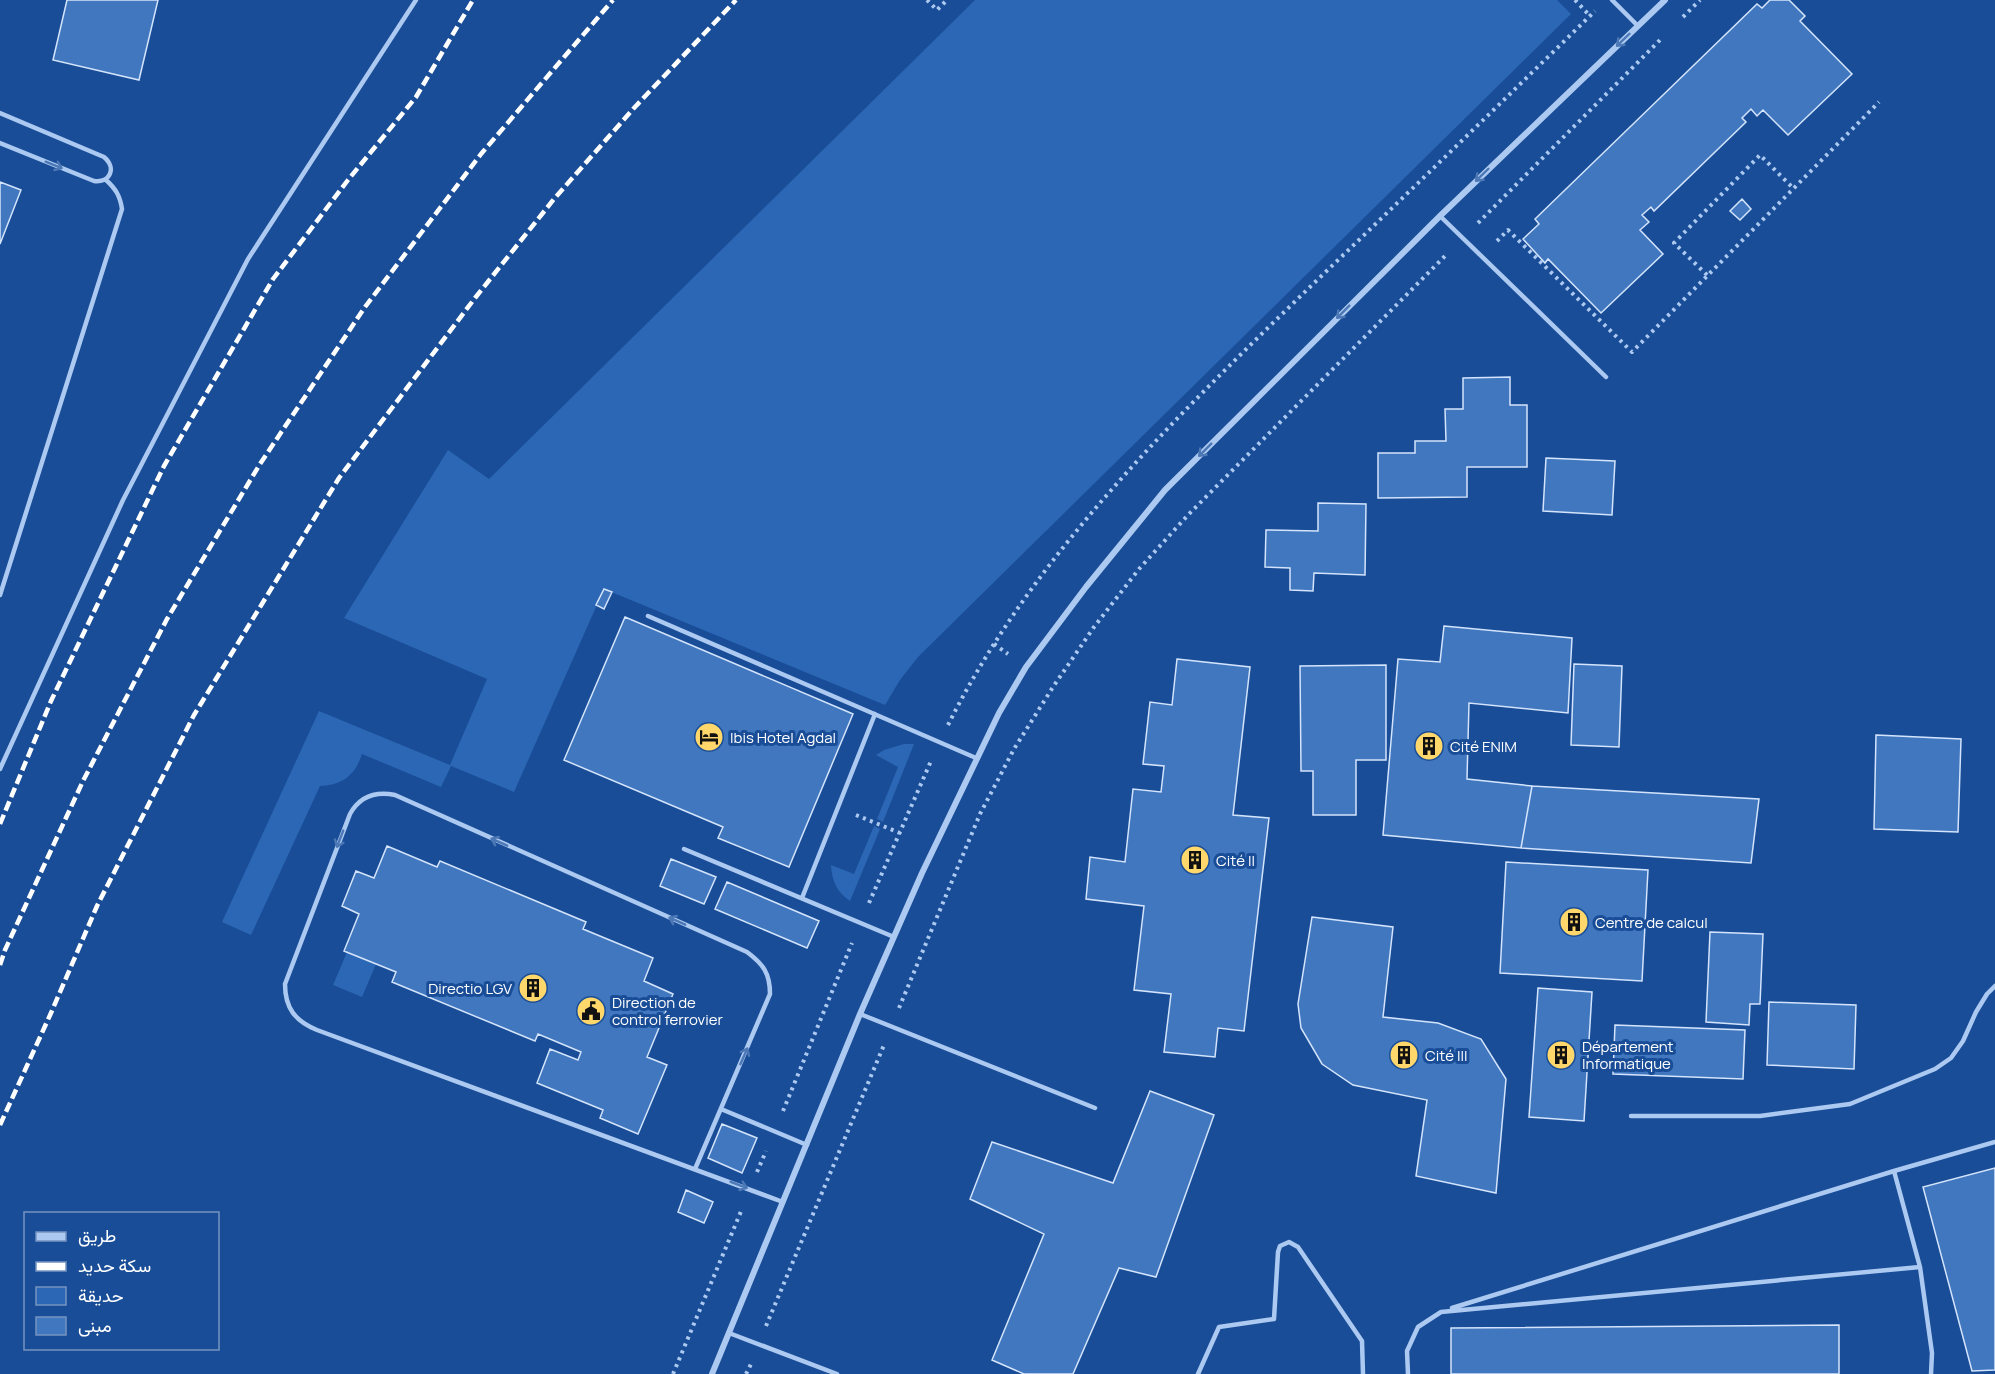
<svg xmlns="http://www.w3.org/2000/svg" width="1995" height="1374" viewBox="0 0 1995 1374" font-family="Manrope,Vazirmatn,sans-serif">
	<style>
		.green { fill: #2c67b5 }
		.building { fill: #4177be; stroke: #d3e4fc; stroke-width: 1.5 }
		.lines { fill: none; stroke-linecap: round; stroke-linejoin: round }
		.path { stroke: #acc9f1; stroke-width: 4; stroke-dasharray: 3 4.5; stroke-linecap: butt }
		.service { stroke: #acc9f1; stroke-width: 4.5 }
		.minor { stroke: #acc9f1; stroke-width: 6 }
		.rail { stroke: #fff; stroke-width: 4.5; stroke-dasharray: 10 4.5; stroke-linecap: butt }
		.oneway { stroke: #4c78b6 }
		.labels { text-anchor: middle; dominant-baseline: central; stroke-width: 6; stroke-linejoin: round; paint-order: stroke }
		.poi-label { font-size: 15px; fill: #fff; stroke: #194d97; text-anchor: start }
	</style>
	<rect width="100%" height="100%" fill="#194d97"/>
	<path class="green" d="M975,0h582l14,14 -653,643 -18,23 -15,25 -281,-116 -90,203 -63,-26 -10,21 -79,-33c-7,22 -20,31 -42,32l-69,149 -29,-13 97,-211 131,54 37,-86 -143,-61 104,-168 41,29z
		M904,744h10l-31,78 -6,-3 21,-52 -22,-12 8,-5z
		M874,826l6,3 -30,72c-13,-9 -18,-19 -19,-36l23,9z
		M347,952l29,12 -14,33 -29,-12z"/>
	<path class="building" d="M67,0h91l-19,80 -86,-20z
		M1770,0h19l16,16 -5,5 52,53 -64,61 -25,-25 -6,6 -6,-7 -9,9 4,4 -92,89 -3,-4 -9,8 7,7 -9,8 23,24 -62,59 -53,-54 -3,4 -22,-24 16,-15 -4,-5 222,-215 5,4z
		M0,182l21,8 -21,54z
		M1742,199l9,10 -11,11 -10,-9z
		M1510,377v28h17v62h-60v30l-89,1v-45h37v-12h31l-1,-32h18v-31z
		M1546,458l69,3 -3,54 -69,-4z
		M1318,503l48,1 -1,71 -51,-2 -1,18 -23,-1v-22l-25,-1 1,-37 52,1z
		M604,589l8,3 -8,17 -8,-4z
		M625,617l228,97 -64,153 -71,-29 5,-11 -159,-67z
		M1444,626l128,12 -4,75 -99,-10 -2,76 65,7 -11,62 -138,-13 15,-176 42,3z
		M1177,659l73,8 -17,148 36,3 -25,213 -26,-3 -3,29 -51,-5 7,-58 -37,-4 10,-84 -58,-7 4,-42 35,5 8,-73 28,3 3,-26 -21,-2 7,-62 22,3z
		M1574,664l48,2 -3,81 -48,-2z
		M1386,665v95h-30v55h-43v-44h-12l-1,-105z
		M1876,735l85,4 -3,93 -84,-3z
		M1532,786l227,13 -8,64 -230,-15z
		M387,846l50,21 3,-6 146,61 -3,7 70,29 -9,23 29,13 -26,63 20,8 -29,69 -38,-16 3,-8 -66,-27 13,-34 28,11 3,-8 -43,-18 -3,7 -143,-59 4,-10 -52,-21 15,-37 -17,-8 14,-35 18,7z
		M671,859l45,18 -12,27 -44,-18z
		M1506,862l142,8 -6,111 -142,-8z
		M727,882l92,39 -12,27 -92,-39z
		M1312,917l81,10 -10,90 55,6 43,16 25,40 -10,114 -80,-17 11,-76 -74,-15 -31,-21 -21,-36 -3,-24z
		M1710,932l53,2 -3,70h-10l-1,21 -43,-3z
		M1538,988l54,4 -8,129 -55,-4z
		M1769,1002l87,3 -2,64 -87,-4z
		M1615,1025l130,5 -2,49 -130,-5z
		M1150,1091l64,24 -58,162 -37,-9 -46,106h-49l-32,-14 52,-126 -74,-35 22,-57 121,41z
		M722,1124l35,14 -15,35 -34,-15z
		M1995,1168v202l-23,1 -49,-184z
		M686,1190l27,12 -9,21 -26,-11z
		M1839,1325v49h-388v-46z"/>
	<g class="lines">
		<path class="path" d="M927,0l10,10 10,-10
			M1575,0l15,16
			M1683,17l17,-17
			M1478,223l185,-186
			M1497,241l11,-11 124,122 247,-250
			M1707,275l-33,-32 86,-88 33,33
			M994,644l14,10
			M948,725c86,-172 228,-308 364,-440 95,-91 189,-182 283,-274
			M856,815l44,18
			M869,903l62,-142
			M899,1008l81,-194 34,-65 39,-62 41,-60 45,-58 49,-54 259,-261
			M783,1111l69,-168
			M757,1172l9,-21
			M766,1326l118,-281
			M673,1374l69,-165
			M746,1374l5,-10"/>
		<path class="service" d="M1612,0l26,26
			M0,113l104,44c13,11 6,26 -10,24l-94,-38
			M1440,216l166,161
			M0,595l122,-386c-2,-13 -6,-20 -16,-29
			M648,616l328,142
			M0,769l123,-269 125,-241 168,-259
			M684,849l210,88
			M802,898l73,-184
			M860,1014l235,94
			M721,1109l86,36
			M1631,1116h129l90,-12 85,-35 16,-11 12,-17 13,-29 11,-18 8,-8
			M695,1169l75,-175c0,-21 -7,-30 -23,-42l-352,-157c-20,-4 -35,1 -45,19l-65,170c0,24 10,37 32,46l466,172
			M1894,1171l26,96
			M1452,1308l442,-137 101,-29
			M729,1333l108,41
			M1198,1374l21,-47 55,-8 4,-67 2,-6 9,-4 9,5 64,94 1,33
			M1408,1374l-1,-23 11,-24 23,-15 479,-45 12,86 -1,21"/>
		<path class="minor" d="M712,1374l148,-360 62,-141 77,-160 27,-46 60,-80 79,-97 275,-274 225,-216"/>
		<path class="rail" d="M0,824l51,-123 113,-235 109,-187 75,-99 68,-83 57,-97
			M0,965l5,-15 78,-169 84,-162 93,-155 105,-157 116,-153 132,-154
			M0,1125l51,-112 46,-107 97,-191 145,-237 136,-180 79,-99 80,-91 102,-108"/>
	</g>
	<defs><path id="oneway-shaft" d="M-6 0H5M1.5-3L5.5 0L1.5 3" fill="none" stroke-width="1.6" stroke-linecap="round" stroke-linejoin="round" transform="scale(1.5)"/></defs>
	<g class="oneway">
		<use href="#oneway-shaft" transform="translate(1623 40) rotate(136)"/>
		<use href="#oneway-shaft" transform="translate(54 165) rotate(22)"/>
		<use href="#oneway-shaft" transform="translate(1482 175) rotate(136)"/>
		<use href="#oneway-shaft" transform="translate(1343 312) rotate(135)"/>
		<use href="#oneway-shaft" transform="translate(1205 450) rotate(135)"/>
		<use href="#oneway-shaft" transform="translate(340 839) rotate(111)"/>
		<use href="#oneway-shaft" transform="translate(499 842) rotate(-156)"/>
		<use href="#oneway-shaft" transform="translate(677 921) rotate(-156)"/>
		<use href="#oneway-shaft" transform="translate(744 1056) rotate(-66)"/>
		<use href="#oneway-shaft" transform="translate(739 1185) rotate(21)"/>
	</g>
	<defs>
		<g id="hotel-disc" transform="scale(1.5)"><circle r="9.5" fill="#ffd76b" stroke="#194d97"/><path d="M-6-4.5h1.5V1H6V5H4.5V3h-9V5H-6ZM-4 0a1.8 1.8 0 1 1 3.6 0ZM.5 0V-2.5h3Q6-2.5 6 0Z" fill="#111"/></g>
		<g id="building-disc" transform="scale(1.5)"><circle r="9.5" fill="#ffd76b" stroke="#194d97"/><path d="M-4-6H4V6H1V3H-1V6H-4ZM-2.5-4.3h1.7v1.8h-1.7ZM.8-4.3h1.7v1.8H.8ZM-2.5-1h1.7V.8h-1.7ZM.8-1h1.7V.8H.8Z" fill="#111"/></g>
		<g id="civic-disc" transform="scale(1.5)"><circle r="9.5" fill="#ffd76b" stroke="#194d97"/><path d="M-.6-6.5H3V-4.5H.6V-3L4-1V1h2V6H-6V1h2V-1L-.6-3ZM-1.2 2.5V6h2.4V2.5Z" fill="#111"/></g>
	</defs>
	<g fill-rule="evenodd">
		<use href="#hotel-disc" x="709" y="737"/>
		<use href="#building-disc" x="1429" y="746"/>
		<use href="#building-disc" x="1195" y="860"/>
		<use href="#building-disc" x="1574" y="922"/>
		<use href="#building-disc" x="533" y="988"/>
		<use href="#civic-disc" x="591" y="1011"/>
		<use href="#building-disc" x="1404" y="1055"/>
		<use href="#building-disc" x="1561" y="1055"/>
	</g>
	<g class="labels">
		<g class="poi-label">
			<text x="730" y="737">Ibis Hotel Agdal</text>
			<text x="1450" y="746">Cité ENIM</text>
			<text x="1216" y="860">Cité II</text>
			<text x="1595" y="922">Centre de calcul</text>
			<text x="512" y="988" text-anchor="end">Directio LGV</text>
			<text x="612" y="1002">Direction de<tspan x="612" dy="17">control ferrovier</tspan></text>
			<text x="1582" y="1046">Département<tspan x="1582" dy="17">Informatique</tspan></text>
			<text x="1425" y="1055">Cité III</text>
		</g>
	</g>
	<rect x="24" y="1212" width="195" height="138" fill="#194d97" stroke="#7594c1" stroke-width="1.5"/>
	<rect x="36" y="1232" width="30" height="9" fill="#acc9f1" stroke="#7594c1" stroke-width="1.5"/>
	<text x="78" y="1242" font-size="18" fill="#ffffff">طريق</text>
	<rect x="36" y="1262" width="30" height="9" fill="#ffffff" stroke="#7594c1" stroke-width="1.5"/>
	<text x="78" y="1272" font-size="18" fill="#ffffff">سكة حديد</text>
	<rect x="36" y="1287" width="30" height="18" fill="#2c67b5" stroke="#7594c1" stroke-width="1.5"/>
	<text x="78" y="1302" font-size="18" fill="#ffffff">حديقة</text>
	<rect x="36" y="1317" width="30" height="18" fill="#4177be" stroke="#7594c1" stroke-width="1.5"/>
	<text x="78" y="1332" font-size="18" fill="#ffffff">مبنى</text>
</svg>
